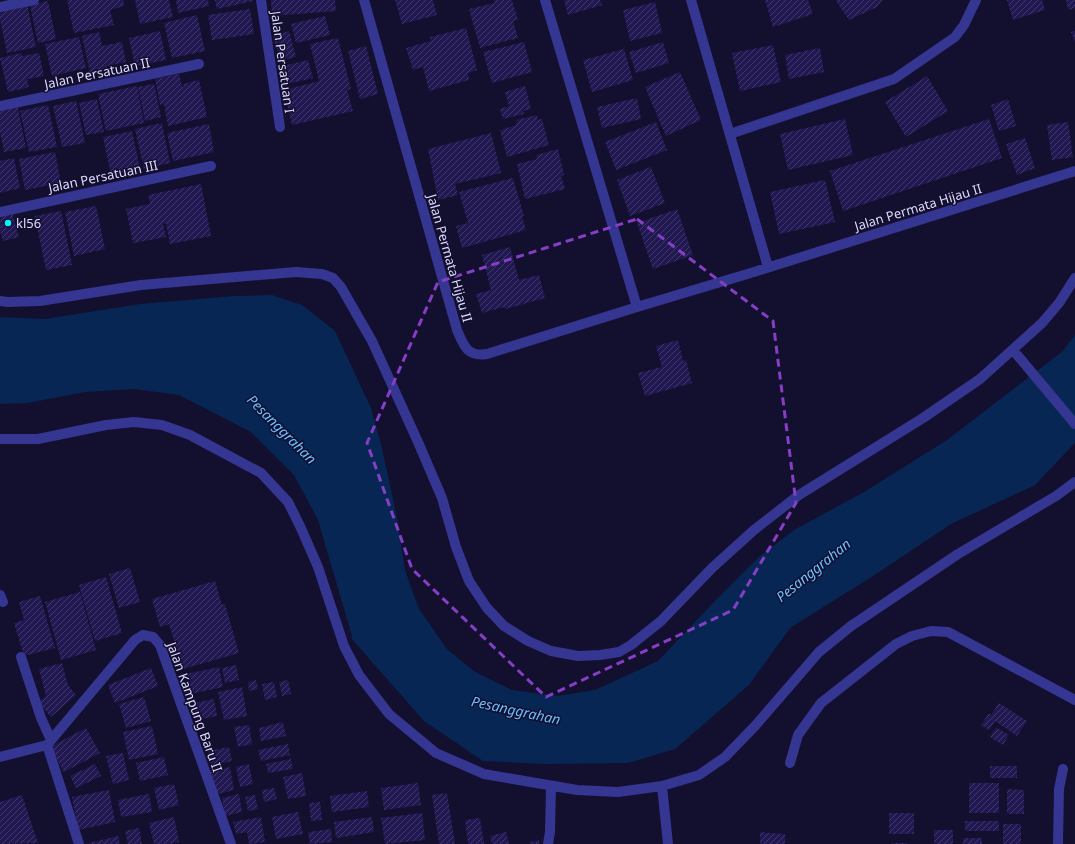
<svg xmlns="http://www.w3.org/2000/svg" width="1075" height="844" viewBox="0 0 1075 844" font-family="'Noto Sans',sans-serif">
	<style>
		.water { fill: #072654 }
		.building { fill: url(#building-hatch) }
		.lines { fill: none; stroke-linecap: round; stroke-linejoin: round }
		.minor { stroke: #353592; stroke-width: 10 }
		.marked { fill: none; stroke: #853ec5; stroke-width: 3; stroke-dasharray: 8 5; stroke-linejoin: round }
		.poi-dot { fill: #07f0ff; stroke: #130f2e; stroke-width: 1.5 }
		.labels { text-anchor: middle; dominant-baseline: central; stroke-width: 3; stroke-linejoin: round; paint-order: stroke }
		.street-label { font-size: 13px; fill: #dedbff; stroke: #130f2e }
		.poi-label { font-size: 13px; fill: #dedbff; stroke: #130f2e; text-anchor: start }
		.water-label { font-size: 14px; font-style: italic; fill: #69bfff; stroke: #130f2e }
	</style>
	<defs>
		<pattern id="building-hatch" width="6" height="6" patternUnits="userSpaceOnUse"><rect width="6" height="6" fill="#221851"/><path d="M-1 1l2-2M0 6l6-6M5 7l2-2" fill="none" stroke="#42396b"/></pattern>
	</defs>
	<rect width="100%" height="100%" fill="#130f2e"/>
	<path class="water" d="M272,295l30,10 33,26 36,77 11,40 15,70 8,52 14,39 28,40 28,23 37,18 45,6 38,-6 63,-29 57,-60 44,-44 35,-27 70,-38 83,-52 116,-89 12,-16v108l-40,42 -84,39 -81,54 -80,50 -41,57 -74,64 -47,14 -81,1 -64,-3 -59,-40 -73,-83 1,-2 -34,-116 -24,-45 -43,-43 -72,-37 -45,-6 -49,3 -57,11 -28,1v-87l45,2 95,-15 94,-8z"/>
	<path class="building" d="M67,0h56l1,6 -14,4 4,15 -40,8z
		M135,0h34l4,17 -33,7z
		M176,0h32l1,6 -31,7z
		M215,0h38v1l-36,8z
		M271,0h64l1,11 -64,5z
		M395,0h38l4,15 -35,9z
		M494,0h18l6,20 -5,1 5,17 -38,10 -11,-39 26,-6z
		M564,0h36l2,5 -34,10z
		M765,0h43l5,14 -40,13z
		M836,0h47l-6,7 -28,13 -11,-16z
		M1007,0h35l3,10 -32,10z
		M1066,0h9v8l-7,2z
		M48,1l8,38 -18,4 -8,-38z
		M655,2l7,31 -32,8 -7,-31z
		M27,4l9,43 -29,6 -7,-33v-11z
		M250,9l4,25 -42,6 -4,-25z
		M197,15l8,36 -33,7 -8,-35z
		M325,16l5,19 -34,8 -5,-19z
		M466,28l11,42 -9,3 1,7 -40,11 -6,-24 -10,3 -7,-22 25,-7 -1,-4z
		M160,31l6,29 -31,6 -6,-28z
		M289,31l7,26 -16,4 -7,-25z
		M1075,31v11l-4,-10z
		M99,32l3,14 20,-4 4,20 -19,4v3l-17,4 -8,-37z
		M79,37l7,31 -34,8 -7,-32z
		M338,38l13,51 -4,1 6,21 -61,14 -8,-35 35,-9 -9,-37z
		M524,42l8,30 -40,11 -9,-31z
		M663,42l6,21 -33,10 -7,-21z
		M773,45l8,37 -41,9 -8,-38z
		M366,46l12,48 -18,5 -12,-48z
		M820,48l4,24 -35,7 -4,-24z
		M624,49l9,31 -41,12 -9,-32z
		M22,53v3l17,-3 5,23 -17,3 2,8 -21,5 -8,-34z
		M308,60l5,18 -30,7 -4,-18z
		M680,72l21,48 -35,16 -21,-49z
		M179,74l3,13h2l-1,-3 16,-4 8,37 -39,9 -4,-22 -4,1 -5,-26z
		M927,76l21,35 -42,26 -21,-35z
		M154,84l7,33 -16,4 -7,-34z
		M137,86l7,37 -38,8 -8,-37z
		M525,86l6,23 -8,2 1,3 -21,5 -3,-10 9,-3 -4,-14z
		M637,98l4,21 -39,9 -5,-21z
		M97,99l7,33 -18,3 -7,-32z
		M1008,99l8,27 -17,5 -8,-26z
		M76,101l9,42 -23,4 -9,-41z
		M17,104l9,44 -22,4 -4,-20v-24z
		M48,105l9,42 -28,5 -9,-41z
		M537,115l1,5 4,-1 7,26 -42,12 -7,-27 17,-5 -1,-5z
		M845,119l8,36 -65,15 -8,-36z
		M989,119l13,39 -159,53 -13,-40z
		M656,122l11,28 -51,20 -11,-28z
		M1068,122l5,35 -21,3 -5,-35z
		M162,123l8,40 -26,6 -9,-40z
		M209,124l5,28 -41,9 -6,-28z
		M132,131l9,42 -29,6 -9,-42z
		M491,133l10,40 -46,11 3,11 -20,5 -10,-51z
		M1025,138l10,30 -18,7 -11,-31z
		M558,149l6,26 -3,1 4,13 -40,10 -8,-35 20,-5 -1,-4z
		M55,152l6,31 -36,7 -6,-31z
		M14,158l6,30 -20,5v-32z
		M651,167l14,36 -35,13 -13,-36z
		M513,178l11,38h-2l4,14 -64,18 -6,-22 12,-3 -9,-31z
		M825,180l10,42 -56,12 -9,-42z
		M201,184l10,52 -41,8 -4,-21 -3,1 3,13 -33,6 -7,-34 24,-5 -2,-9z
		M96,206l9,43 -31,7 -9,-44z
		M677,209l16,46 -40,14 -16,-46z
		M61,211l11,54 -26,5 -11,-54z
		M12,212l7,25 -16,4 -3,-10v-16z
		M510,247l9,33 20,-5 6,23 -40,11 -1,-2 -22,6 -6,-19 15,-4 -9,-35z
		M678,340l5,21 3,-1 6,23 -47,13 -7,-23 24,-6 -6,-21z
		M130,568l10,34 -21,6 -10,-34z
		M106,577l16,56 -27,8 -16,-56z
		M215,581l7,24 3,-1 14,49 -56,16 -14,-45 -9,3 -8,-28z
		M80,592l16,58 -35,10 -16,-58z
		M40,596l15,52 -31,8 -10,-33 10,-3 -5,-18z
		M62,663l6,22 8,10 -25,22 -13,-15 8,-6 -7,-27z
		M236,665l3,15 -14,3 -3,-15z
		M219,667l4,20 -33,7 -4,-20z
		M151,668l7,18 -43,17 -7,-18z
		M256,680l2,9 -9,2 -1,-9z
		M288,680l3,14 -9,2 -3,-14z
		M274,682l3,15 -12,3 -3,-16z
		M242,687l5,29 -23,4 -6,-28z
		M144,697l7,24 -25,7 -7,-24z
		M214,699l3,17 -20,4 -3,-17z
		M999,703l28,18 -10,15 -22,-15 -6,9 -8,-5 8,-12 2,2z
		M283,722l3,14 -25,5 -2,-13z
		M249,725l3,19 -14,3 -4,-20z
		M152,726l6,28 -29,6 -6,-28z
		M996,727l13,8 -6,10 -13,-8z
		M86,728l14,25 -36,19 -14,-25z
		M288,744l2,11 -29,6 -3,-11z
		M229,747l3,14 -21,4 -3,-14z
		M123,753l6,27 -16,4 -7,-28z
		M164,757l4,18 -28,6 -4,-18z
		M291,759l2,10 -25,4 -2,-9z
		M95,764l6,12 -25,12 -6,-12z
		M249,764l4,20 -13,3 -4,-20z
		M990,766h27v12h-27z
		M230,767l4,23 -20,5 -5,-24z
		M302,773l4,23 -18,3 -5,-22z
		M418,783l3,22 -37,5 -3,-22z
		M969,783h30v30h-30z
		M174,784l5,21 -20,5 -5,-22z
		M274,788l3,11 -13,3 -2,-12z
		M1007,789l17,1v24h-17z
		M109,790l6,32 -37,8 -6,-33z
		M367,791l2,16 -37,5 -2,-16z
		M447,793l8,51h-16l-7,-49z
		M149,794l3,18 -31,5 -3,-17z
		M239,794l3,18 -17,4 -3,-18z
		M22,795l16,48 -38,1v-42z
		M255,795l3,14 -10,2 -3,-14z
		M320,802l2,18 -11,1 -2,-18z
		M298,812l5,22 -27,5 -4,-22z
		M422,813l3,27 -40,4 -4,-26z
		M889,813h25v21h-25z
		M174,817l5,25 -11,2h-14l-5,-21z
		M261,817l4,25 -16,2 -2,-12 -11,2 -3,-12z
		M372,817l2,15 -38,6 -2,-16z
		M480,818l4,26h-16l-3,-24z
		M965,821h34v10h-34z
		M1003,824h18v20h-18z
		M139,828l3,16h-14l-3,-13z
		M331,829l1,13 -22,2 -2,-12z
		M934,830h19v14h-19z
		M506,832l3,12h-17l-2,-8z
		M760,832l25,2v10h-25z
		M118,836l2,8h-31v-1z
		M963,838h19v6h-19z
		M539,840v4h-8l-1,-2z
		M891,843h16v1h-16z"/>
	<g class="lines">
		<path class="minor" d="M261,0l19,127
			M364,0l93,330c7,16 10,27 30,24l150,-47 117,-35 321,-101
			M545,0l92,307
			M691,0l77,267
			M0,7l34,-7
			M0,106l199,-42
			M730,134l164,-55 61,-42 9,-12 12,-25
			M0,212l211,-46
			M0,301l7,1 33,-1 101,-16 155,-13 26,2 11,4 8,9 31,54 46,101 24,56 14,49 13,34 18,27 17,18 24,15 23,10 27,5 22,-1 19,-3 12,-7 30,-24 51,-53 42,-38 45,-35 124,-77 57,-39 62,-56 17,-20 16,-25
			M1013,350l62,74
			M0,439h38l68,-14 28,-3 28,3 28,10 71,38 27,29 12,24 18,41 26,79 15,29 30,39 47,39 48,21 93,16 41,2 44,-6 37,-11 26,-18 30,-31 64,-74 32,-26 107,-72 98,-58 19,-14
			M0,595l3,7
			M21,657l20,61 10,22
			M47,745l88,-105 8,-5 10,2 7,8 71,199
			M47,745l32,99
			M0,757l47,-12
			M790,763l8,-28 23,-32 75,-59 16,-8 19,-5 17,1 127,68
			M662,786l6,58
			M548,844l2,-12 1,-46
			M1058,844l1,-55 4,-20"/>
	</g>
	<path class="marked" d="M637,219l136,102 23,182 -63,107 -187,87 -134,-128 -45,-126 71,-161z"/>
	<circle class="poi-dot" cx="8" cy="223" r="4"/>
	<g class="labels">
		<g class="street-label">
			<text transform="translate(283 62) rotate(82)">Jalan Persatuan I</text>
			<text transform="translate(97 73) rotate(-12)">Jalan Persatuan II</text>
			<text transform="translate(103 176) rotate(-12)">Jalan Persatuan III</text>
			<text transform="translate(918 207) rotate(-17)">Jalan Permata Hijau II</text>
			<text transform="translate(450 258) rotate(74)">Jalan Permata Hijau II</text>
			<text transform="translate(195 707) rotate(70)">Jalan Kampung Baru II</text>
		</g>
		<g class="poi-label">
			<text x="16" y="223">kl56</text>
		</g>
		<g class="water-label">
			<text transform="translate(282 429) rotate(45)">Pesanggrahan</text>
			<text transform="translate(813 570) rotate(-39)">Pesanggrahan</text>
			<text transform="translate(516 710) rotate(12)">Pesanggrahan</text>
		</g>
	</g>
</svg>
